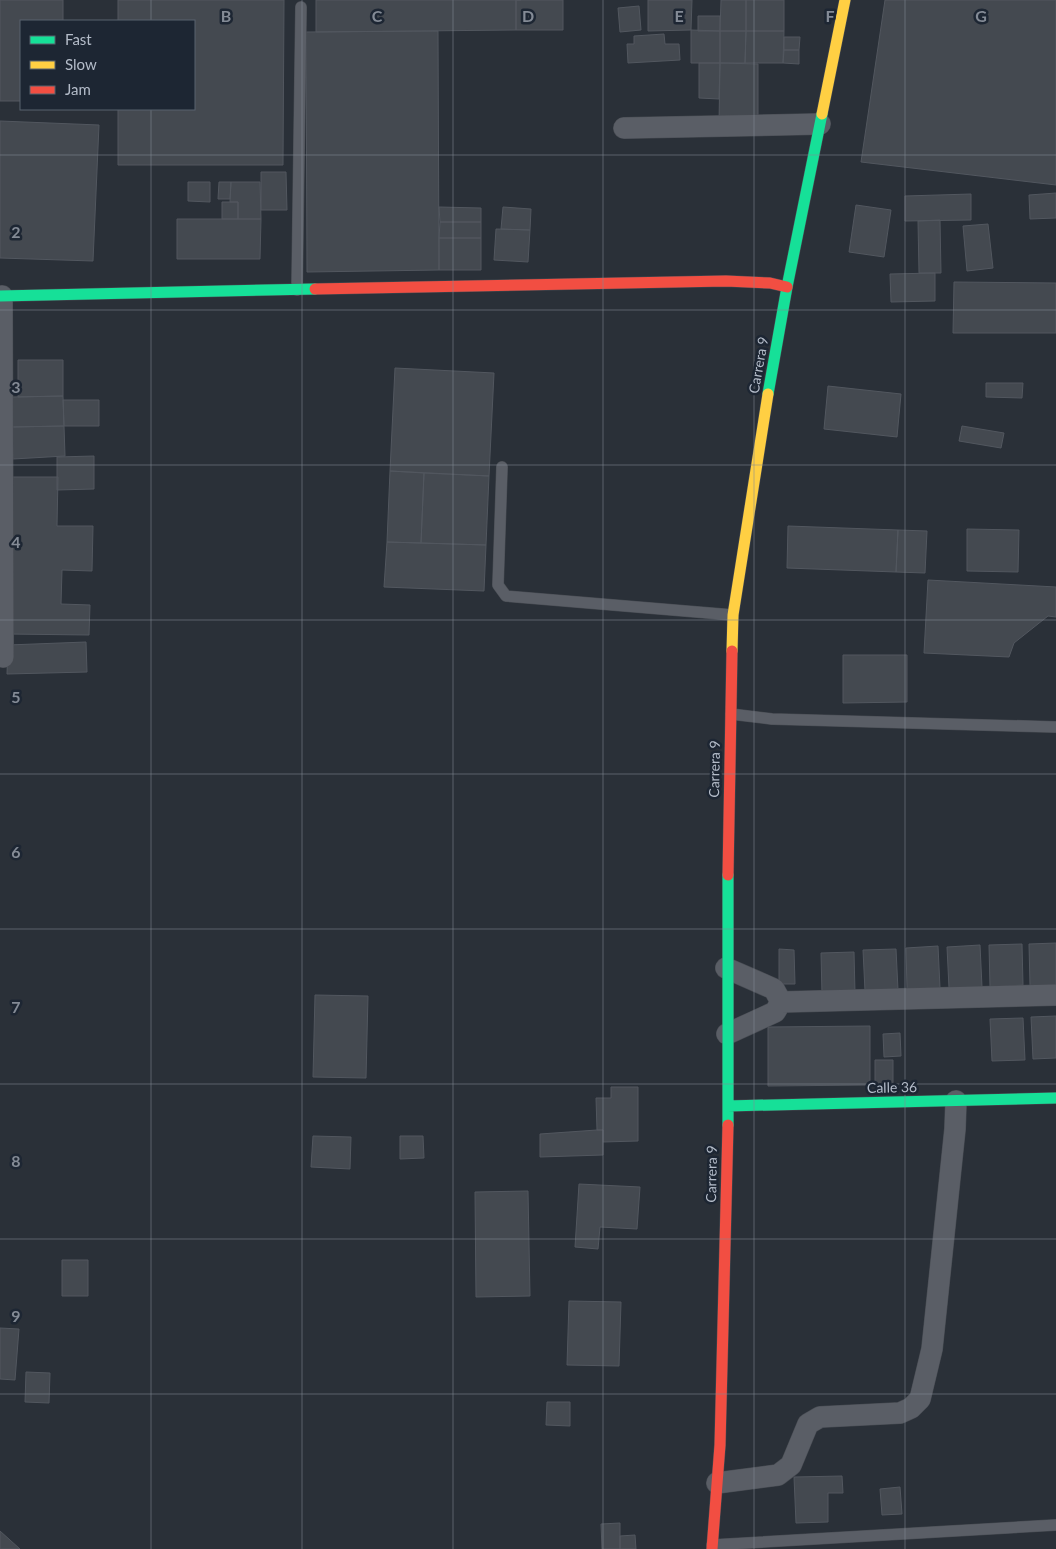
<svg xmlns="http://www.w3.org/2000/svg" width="1056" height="1549" viewBox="0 0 1056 1549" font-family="Lato,sans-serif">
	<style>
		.building { fill: #444950; stroke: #52575f }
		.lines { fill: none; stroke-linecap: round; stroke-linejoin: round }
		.lane-casing { stroke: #484c53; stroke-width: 12 }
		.street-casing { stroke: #484c53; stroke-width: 22 }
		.fast-casing { stroke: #484c53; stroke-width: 12 }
		.slow-casing { stroke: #484c53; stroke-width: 12 }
		.jam-casing { stroke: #484c53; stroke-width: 12 }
		.lane { stroke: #5a5e66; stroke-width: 11 }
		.street { stroke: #5a5e66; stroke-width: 21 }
		.fast { stroke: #16e098; stroke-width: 11 }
		.slow { stroke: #ffcf43; stroke-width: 11 }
		.jam { stroke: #f24e42; stroke-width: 11 }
		.grid { fill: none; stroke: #848b96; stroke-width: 1; stroke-opacity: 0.55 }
		.labels { text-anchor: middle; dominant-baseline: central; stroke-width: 5; stroke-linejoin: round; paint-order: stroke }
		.street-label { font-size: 14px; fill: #b4bcc9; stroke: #1d2633 }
		.grid-label { font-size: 16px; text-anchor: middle; font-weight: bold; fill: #848b96; stroke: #1d2633; stroke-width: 5; stroke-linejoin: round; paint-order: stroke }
	</style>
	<rect width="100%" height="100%" fill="#2a3038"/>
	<path class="building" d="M0,0h63v21h-42v80h-21z
		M118,0h166l-1,165h-165v-56h76v-88h-76z
		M316,0h205h-5v30l-200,2z
		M516,0h47v30h-47z
		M648,0h44l-1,30 -43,1z
		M721,0h25v31h-26z
		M746,0h38v31h-38z
		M885,0h171v185l-195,-23z
		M639,6l2,24 -21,2 -2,-24z
		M698,16h22v15h-22z
		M691,30l29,1v32h-29z
		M438,31l1,239 -132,2 -1,-240z
		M720,31h26l-1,32h-25z
		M746,31h38l-1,32h-38z
		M664,34l1,10h14l1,16 -52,3 -1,-19h7v-8z
		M784,37h16l-1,13h-15z
		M784,50h15v14l-16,-1z
		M699,63h21l-1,36 -20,-1z
		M720,63l38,1v60h-39z
		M0,121l99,4 -6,136 -93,-3z
		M261,172h25l1,38h-26z
		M188,182h22v20l-22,-1z
		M219,182h12l-1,17h-12z
		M231,182h29l1,37h-23v-17h-8z
		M1056,193v25l-26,1 -1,-24z
		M971,194v26l-66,1v-25z
		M222,202h16v17h-16z
		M856,205l35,5 -7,47 -35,-5z
		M439,207l42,1v14h-41z
		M503,207l28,2 -1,21 -29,-1z
		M177,219h84l-1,40h-83z
		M940,220l1,53h-22l-1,-52z
		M440,222h41v16h-42z
		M988,224l5,44 -26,3 -4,-45z
		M496,229l34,1 -2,32 -34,-2z
		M439,238h42v32h-42z
		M935,273v28l-44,1 -1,-28z
		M954,282l102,1v50h-103z
		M18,360h45v36l-45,1z
		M395,368l99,5 -5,103 -99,-5z
		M986,383h37l-1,15 -36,-1z
		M828,386l73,8 -4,43 -73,-8z
		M63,396l1,30 -52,1v-30z
		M63,400h36v26h-35z
		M64,426l1,30 -52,3 -1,-32z
		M962,426l42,7 -3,15 -42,-7z
		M94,456v33l-37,1v-33z
		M390,471l34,2 -3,70 -34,-1z
		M424,473l65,3 -3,69 -65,-2z
		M9,477h49l-1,49h36l-1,45 -30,-1 -1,34 29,1 -1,30 -82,-1z
		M788,526l110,4 -2,42 -109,-4z
		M967,529l52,1 -1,42 -51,-1z
		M898,530l29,1 -2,42 -29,-1z
		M387,542l99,3 -2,46 -100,-4z
		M928,580l128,7v30l-8,-1 -34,27 -5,14 -85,-4z
		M86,642l1,30 -80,2 1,-29z
		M843,655h64v47l-64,1z
		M1056,943v42l-26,1 -1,-42z
		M1022,944l1,41 -33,2 -1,-42z
		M980,945l2,42 -33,1 -2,-41z
		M938,946l2,42 -33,1 -1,-41z
		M779,949l15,1 1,34h-16z
		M896,949l2,41 -33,1 -2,-41z
		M854,952l1,41 -33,2 -1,-42z
		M315,995l53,1 -2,82 -53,-1z
		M1056,1016v42l-23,1 -2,-42z
		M1023,1018l2,42 -33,1 -2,-42z
		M870,1026v59l-102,1v-59z
		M900,1033l1,23 -17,1 -1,-23z
		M875,1060h18v27l-18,-1z
		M611,1087h27v54l-35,1v-12h-6l-1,-32h15z
		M597,1130h6v25l-63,2v-23z
		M313,1136l38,1 -1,32 -39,-2z
		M400,1136h23l1,22 -24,1z
		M579,1184l61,3 -3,42 -37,-2 -2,22 -23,-2z
		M528,1191l2,105 -54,1 -1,-105z
		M62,1260h26v36h-26z
		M569,1301l52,1 -2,64 -52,-1z
		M0,1328l19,1 -4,51 -15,-1z
		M26,1372l24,1 -1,30 -24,-1z
		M547,1402h23v24l-24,-1z
		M842,1476l1,17h-15v29l-32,1 -2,-46z
		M900,1487l2,27 -20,1 -2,-26z
		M620,1523v26h-18l-1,-25z
		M0,1531l20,18h-20z
		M635,1535l1,14h-16v-13z"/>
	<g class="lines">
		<g class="lane-casing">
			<path id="lane" d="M297,290l4,-283
				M502,467l-4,118 8,11 227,19
				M731,714l41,5 284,8
				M712,1545l344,-20"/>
		</g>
		<g class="street-casing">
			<path id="street" d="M624,128l196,-4
				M2,296l1,361
				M726,968l48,21 7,13 -6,10 -48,22
				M781,1002l275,-7
				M717,1483l61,-8 13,-10 17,-41 12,-7 80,-4 11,-5 9,-9 12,-50 23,-220 1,-28"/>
		</g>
		<g class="fast-casing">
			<path id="fast" d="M0,296l315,-7
				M768,394l19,-107 35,-173
				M728,1106l328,-8
				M728,1125v-250"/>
		</g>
		<g class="slow-casing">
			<path id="slow" d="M822,114l23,-114
				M732,651l1,-36 35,-221"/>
		</g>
		<g class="jam-casing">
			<path id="jam" d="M315,289l411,-8 44,2 17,4
				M728,875l4,-224
				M712,1549l8,-104 8,-320"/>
		</g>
		<use href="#lane" class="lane"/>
		<use href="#street" class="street"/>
		<use href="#fast" class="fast"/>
		<use href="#slow" class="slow"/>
		<use href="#jam" class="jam"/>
	</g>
	<path class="grid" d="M151,0v21M302,0v1549M453,0v1549M603,0v1549M754,0v1549M905,0v1549M151,109v1440M0,155h1056M0,310h1056M0,465h1056M0,620h1056M0,774h1056M0,929h1056M0,1084h1056M0,1239h1056M0,1394h1056"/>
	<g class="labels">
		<g class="street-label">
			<text transform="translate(758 365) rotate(-80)">Carrera 9</text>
			<text transform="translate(714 769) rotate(-89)">Carrera 9</text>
			<text transform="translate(892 1087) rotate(-1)">Calle 36</text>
			<text transform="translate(711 1174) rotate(-89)">Carrera 9</text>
		</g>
	</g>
	<g class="grid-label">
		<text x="226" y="22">B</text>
		<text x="377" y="22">C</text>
		<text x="528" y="22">D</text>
		<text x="679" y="22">E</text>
		<text x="830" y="22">F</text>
		<text x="981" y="22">G</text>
		<text x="16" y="238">2</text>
		<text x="16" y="393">3</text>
		<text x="16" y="548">4</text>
		<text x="16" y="703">5</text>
		<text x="16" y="858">6</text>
		<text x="16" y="1013">7</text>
		<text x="16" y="1167">8</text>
		<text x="16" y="1322">9</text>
	</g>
	<rect x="20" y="20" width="175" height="90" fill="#1d2633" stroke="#59626f"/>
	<rect x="30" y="36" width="25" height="8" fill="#16e098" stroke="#59626f"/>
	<text x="65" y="45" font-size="15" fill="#b4bcc9">Fast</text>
	<rect x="30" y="61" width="25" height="8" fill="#ffcf43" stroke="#59626f"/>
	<text x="65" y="70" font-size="15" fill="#b4bcc9">Slow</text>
	<rect x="30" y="86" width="25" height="8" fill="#f24e42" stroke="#59626f"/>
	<text x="65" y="95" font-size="15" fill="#b4bcc9">Jam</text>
</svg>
